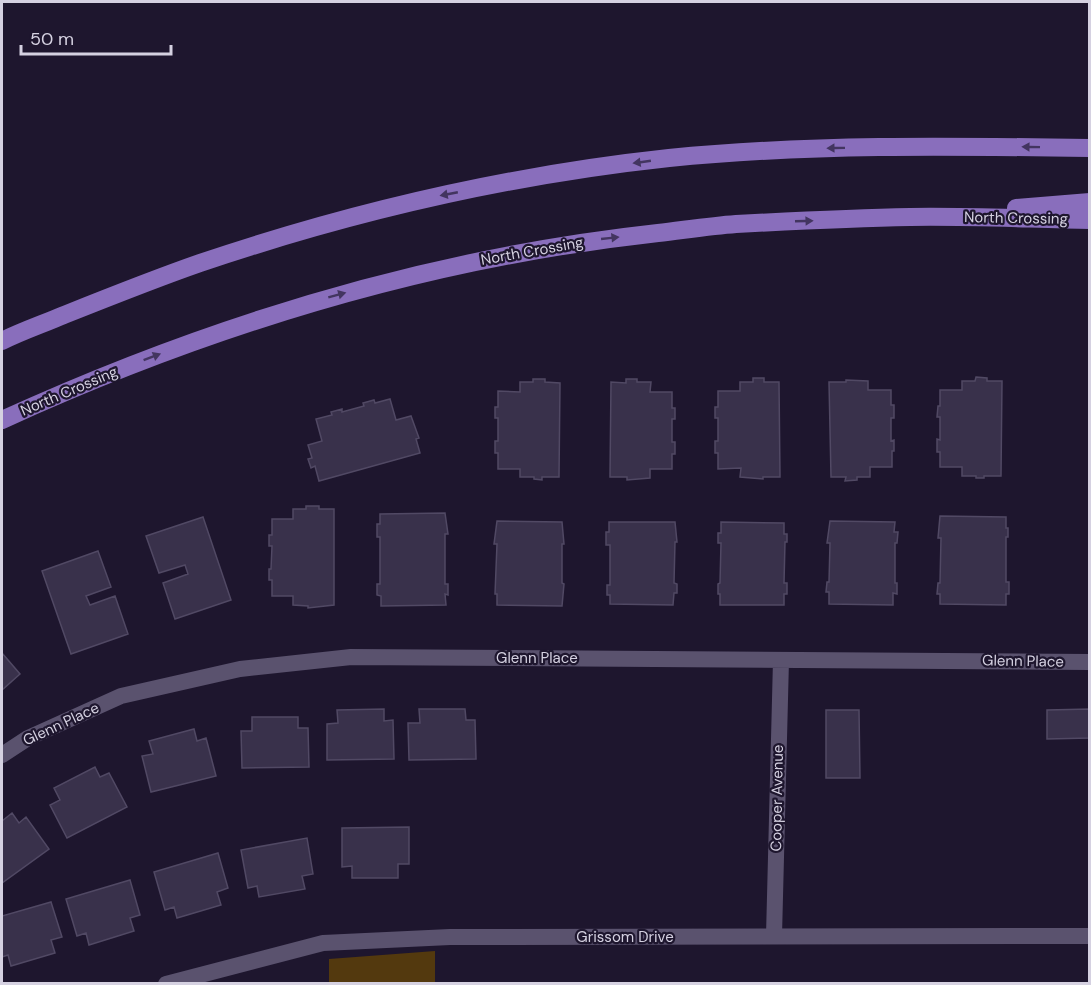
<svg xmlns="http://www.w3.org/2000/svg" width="1091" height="985" viewBox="0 0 1091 985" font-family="'DM Sans',sans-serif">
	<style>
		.green { fill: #53390e }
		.building { fill: #39314b; stroke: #514964; stroke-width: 1.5 }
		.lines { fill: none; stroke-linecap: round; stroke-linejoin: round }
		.street { stroke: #5a526e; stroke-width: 16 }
		.primary { stroke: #896ebc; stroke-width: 18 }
		.oneway { fill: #433560 }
		.labels { text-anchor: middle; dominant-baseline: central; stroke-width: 4.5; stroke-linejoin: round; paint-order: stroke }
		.street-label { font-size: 15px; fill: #d5d1e1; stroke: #1e162e }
	</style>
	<rect width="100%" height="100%" fill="#1e162e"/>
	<path class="green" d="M435,951v32h-106v-24z"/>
	<path class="building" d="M976,377l11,1v3h15l-1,95h-17v2h-8v-2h-14v-9h-22v-15h-3v-13l3,1v-23h-3l1,-11h2v-16h22v-9h13z
		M753,378h11v4h15l1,95h-17v2l-23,-2 1,-9 -23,1v-16h-3v-12h3v-23h-3v-11h3v-16h22v-9h13z
		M533,379h12v3l15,1 -1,94h-17v3l-8,-1v-2h-14v-8h-22v-16h-3v-12h3v-23h-3v-11h3v-16l22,1v-10h13z
		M626,379h11v3h14l-1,10h22v16h3v11h-3v23h3v12h-3v15h-22v9l-23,2v-3h-17l1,-95 15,1z
		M846,380l22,1v9h23v15h3v13h-3v23l3,-1v11h-2v16h-22v10h-13v3l-12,1 1,-4h-15l-2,-95h17z
		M390,399l6,21 15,-4 8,22 -3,1 4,14 -101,28 -4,-15 -4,2 -3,-9 4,-1 -4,-13 14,-4 -6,-22 16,-4 -1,-3 11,-3v3l22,-6 -1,-3 11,-3 1,3z
		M306,506h13v3h15v96l-26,3v-2l-15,-1v-9h-21v-16h-3v-11h2l1,-23h-3v-11h3v-16h21v-10h13z
		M445,513l3,21h-3v50h3v11l-3,-1 1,11 -65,1v-10l-4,-1v-11h3v-47h-3v-13h3v-10z
		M940,516l66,1v11h2v9h-2v45h3v12h-3v11l-66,-1v-10h-3l1,-11h2l1,-45h-3z
		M203,517l28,83 -56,19 -12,-36 25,-9 -3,-9 -26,8 -13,-37z
		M497,521l65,1 2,22h-2v39l2,1 -2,22 -65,-1v-11h-2l2,-50h-3z
		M830,521l65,1 -1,10h4l-1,11h-2v40h2v11l-4,-1v12l-64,-1v-12h-3l1,-10h2l1,-39h-3z
		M609,522h66l2,20h-2l-1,41 3,1v9h-3l-1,12 -63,-1v-9h-3v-10h3v-40h-4v-13h3z
		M721,522l63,1v11h3v8h-2l-1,41h3v11h-3v11h-64v-11h-2v-10l2,-1 1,-40h-3v-10h3z
		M98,551l13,36 -25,9 4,9 25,-9 13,38 -57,20 -29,-83z
		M2,653l18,21 -18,16z
		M384,709v12l9,-1 1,39 -67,1v-36l11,-1 -1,-13z
		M419,709h46l1,11h9l1,39 -67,1 -1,-37h12z
		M1090,709v29l-43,1v-29z
		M826,710h33l1,68h-34z
		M252,717h46v11h10l1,39 -67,1 -1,-37h11z
		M194,729l3,12 9,-3 10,38 -65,16 -9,-36 11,-2 -4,-13z
		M95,767l5,10 9,-4 18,34 -60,31 -17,-33 10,-5 -6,-12z
		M12,813l7,10 7,-6 23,32 -47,34v-62z
		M409,827v37h-11v14h-46v-12l-10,1v-39z
		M307,838l6,36 -11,2 3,13 -46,8 -2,-11 -9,2 -7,-38z
		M218,853l10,35 -11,4 4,13 -44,13 -3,-11 -9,3 -11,-38z
		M130,880l10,35 -10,3 4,13 -45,14 -3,-12 -9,3 -11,-37z
		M51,902l11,35 -11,3 4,13 -44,13 -3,-11 -6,2v-41z"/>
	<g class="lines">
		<path class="street" d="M2,755l26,-17 93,-42 119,-27 111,-12 739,5
			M774,936l7,-276
			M166,984l157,-41 127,-6 640,-1"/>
		<path class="primary" d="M1016,208l74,-6
			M2,341c20,-10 41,-17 62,-26 45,-18 90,-36 136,-52 151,-51 310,-88 469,-105 140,-14 280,-12 421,-10
			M2,420c208,-95 427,-162 656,-187 26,-3 52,-7 78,-9 57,-3 116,-6 174,-7 60,-1 120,2 180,3"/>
	</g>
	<defs><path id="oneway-solid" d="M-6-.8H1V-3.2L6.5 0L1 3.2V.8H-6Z" transform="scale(1.5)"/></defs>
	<g class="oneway">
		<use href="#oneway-solid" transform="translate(1031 147) rotate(-179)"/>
		<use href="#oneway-solid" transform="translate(836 148) rotate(179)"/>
		<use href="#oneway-solid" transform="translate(642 162) rotate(172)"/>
		<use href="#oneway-solid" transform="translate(449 194) rotate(169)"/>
		<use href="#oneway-solid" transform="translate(804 221) rotate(-2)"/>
		<use href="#oneway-solid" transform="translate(610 238) rotate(-6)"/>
		<use href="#oneway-solid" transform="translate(337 295) rotate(-15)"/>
		<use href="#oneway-solid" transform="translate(152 357) rotate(-21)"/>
	</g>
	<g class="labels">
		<g class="street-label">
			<text transform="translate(1016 218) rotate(1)">North Crossing</text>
			<text transform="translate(532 251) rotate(-10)">North Crossing</text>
			<text transform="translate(69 391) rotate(-23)">North Crossing</text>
			<text x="537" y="658">Glenn Place</text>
			<text transform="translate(1023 661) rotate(1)">Glenn Place</text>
			<text transform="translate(61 724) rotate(-25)">Glenn Place</text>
			<text transform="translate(777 798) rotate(-89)">Cooper Avenue</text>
			<text x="625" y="937">Grissom Drive</text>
		</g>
	</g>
	<rect width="1091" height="985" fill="none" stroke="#d5d1e1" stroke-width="6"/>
	<path d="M21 45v9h150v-9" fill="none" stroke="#d5d1e1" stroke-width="3"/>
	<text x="30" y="45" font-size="18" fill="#d5d1e1" stroke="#1e162e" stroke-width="4.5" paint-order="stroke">50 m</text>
</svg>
